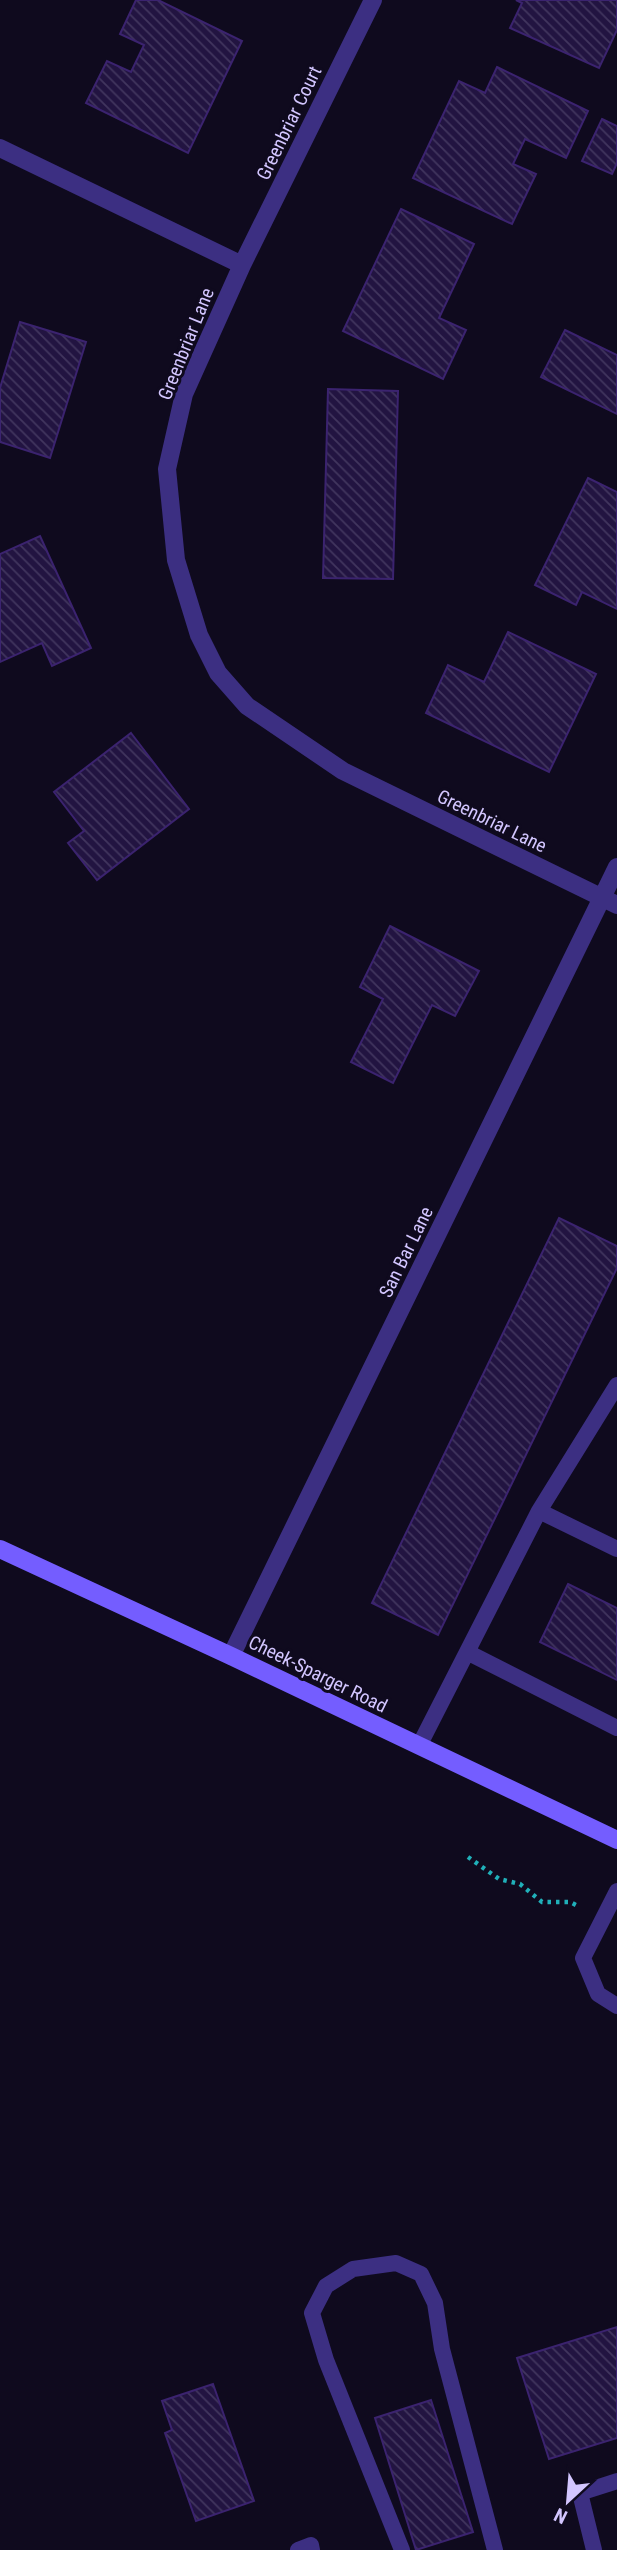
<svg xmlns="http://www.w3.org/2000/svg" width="617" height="2550" viewBox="0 0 617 2550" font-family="'Roboto Condensed',sans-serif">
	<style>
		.building { fill: url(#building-back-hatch); stroke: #3b236f; stroke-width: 2 }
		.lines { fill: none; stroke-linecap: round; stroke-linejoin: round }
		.path { stroke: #20b0b9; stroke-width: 4.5; stroke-dasharray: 3.5 5; stroke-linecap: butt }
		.service { stroke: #3c2f82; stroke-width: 16 }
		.minor { stroke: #3c2f82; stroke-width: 18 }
		.secondary { stroke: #745dff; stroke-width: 18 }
		.labels { text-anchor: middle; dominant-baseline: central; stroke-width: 6; stroke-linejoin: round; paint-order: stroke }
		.street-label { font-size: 19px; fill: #d3c6ff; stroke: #0f0a1e }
	</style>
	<defs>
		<pattern id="building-back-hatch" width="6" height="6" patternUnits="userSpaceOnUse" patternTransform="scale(1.75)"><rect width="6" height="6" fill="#221441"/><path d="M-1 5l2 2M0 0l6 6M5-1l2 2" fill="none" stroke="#41355e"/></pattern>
	</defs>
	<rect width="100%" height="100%" fill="#0f0a1e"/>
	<path class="building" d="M136,0h22l84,41 -54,112 -102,-50 21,-42 24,11 13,-27 -24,-11z
		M516,0h101v30l-18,38 -89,-40 12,-25z
		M497,67l91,44 -22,47 -41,-19 -12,25 23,10 -24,50 -99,-46 46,-97 26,12z
		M602,119l15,7v37l-5,11 -30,-13z
		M401,209l73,35 -35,74 27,12 -23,49 -100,-48z
		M20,322l66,20 -36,116 -50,-16v-54z
		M565,330l52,25v59l-76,-37z
		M328,389l70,2 -5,188 -70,-1z
		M588,478l29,14v117l-35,-17 -6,13 -41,-20z
		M40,536l51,112 -39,18 -10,-23 -42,19v-108z
		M508,632l88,42 -47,98 -123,-59 22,-48 36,17z
		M131,733l58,76 -92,71 -29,-37 16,-12 -30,-39z
		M390,926l89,45 -24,45 -23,-11 -39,78 -42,-21 32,-63 -23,-12z
		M559,1218l58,28v22l-179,367 -66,-32z
		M568,1584l49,24v72l-77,-38z
		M617,2327v111l-68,21 -32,-101z
		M213,2384l41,117 -58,20 -31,-88 7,-3 -10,-29z
		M431,2400l42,132 -57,18 -41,-132z"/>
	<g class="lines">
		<path class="path" d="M468,1857l31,22 21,5 22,18h28l10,5"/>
		<path class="service" d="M539,1511l78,-126
			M467,1652l150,76
			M419,1746l120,-235 78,38
			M617,1891l-34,67 15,36 19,12
			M298,2550l13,-5 1,5
			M402,2550l-76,-190 -14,-47 14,-27 27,-17 43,-6 25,11 14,29 7,46 53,201
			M594,2550l-14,-57 37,-12"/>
		<path class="minor" d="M373,0l-131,265 -58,129 -17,75 9,91 23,75 19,38 29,33 96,65 274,134
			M0,148l242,117
			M231,1656l386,-789"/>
		<path class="secondary" d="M0,1549l231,107 386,184"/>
	</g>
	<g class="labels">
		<g class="street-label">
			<text transform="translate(289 123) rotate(-64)">Greenbriar Court</text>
			<text transform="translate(186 344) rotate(-68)">Greenbriar Lane</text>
			<text transform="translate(492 821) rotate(26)">Greenbriar Lane</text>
			<text transform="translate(406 1252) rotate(-64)">San Bar Lane</text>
			<text transform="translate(318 1674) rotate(26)">Cheek-Sparger Road</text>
		</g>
	</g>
	<g transform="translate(568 2501) rotate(206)" stroke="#0f0a1e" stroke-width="5" paint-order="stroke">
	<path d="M0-5L12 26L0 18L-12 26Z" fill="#d3c6ff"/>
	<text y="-10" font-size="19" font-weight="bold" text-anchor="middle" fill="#d3c6ff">N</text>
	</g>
</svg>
